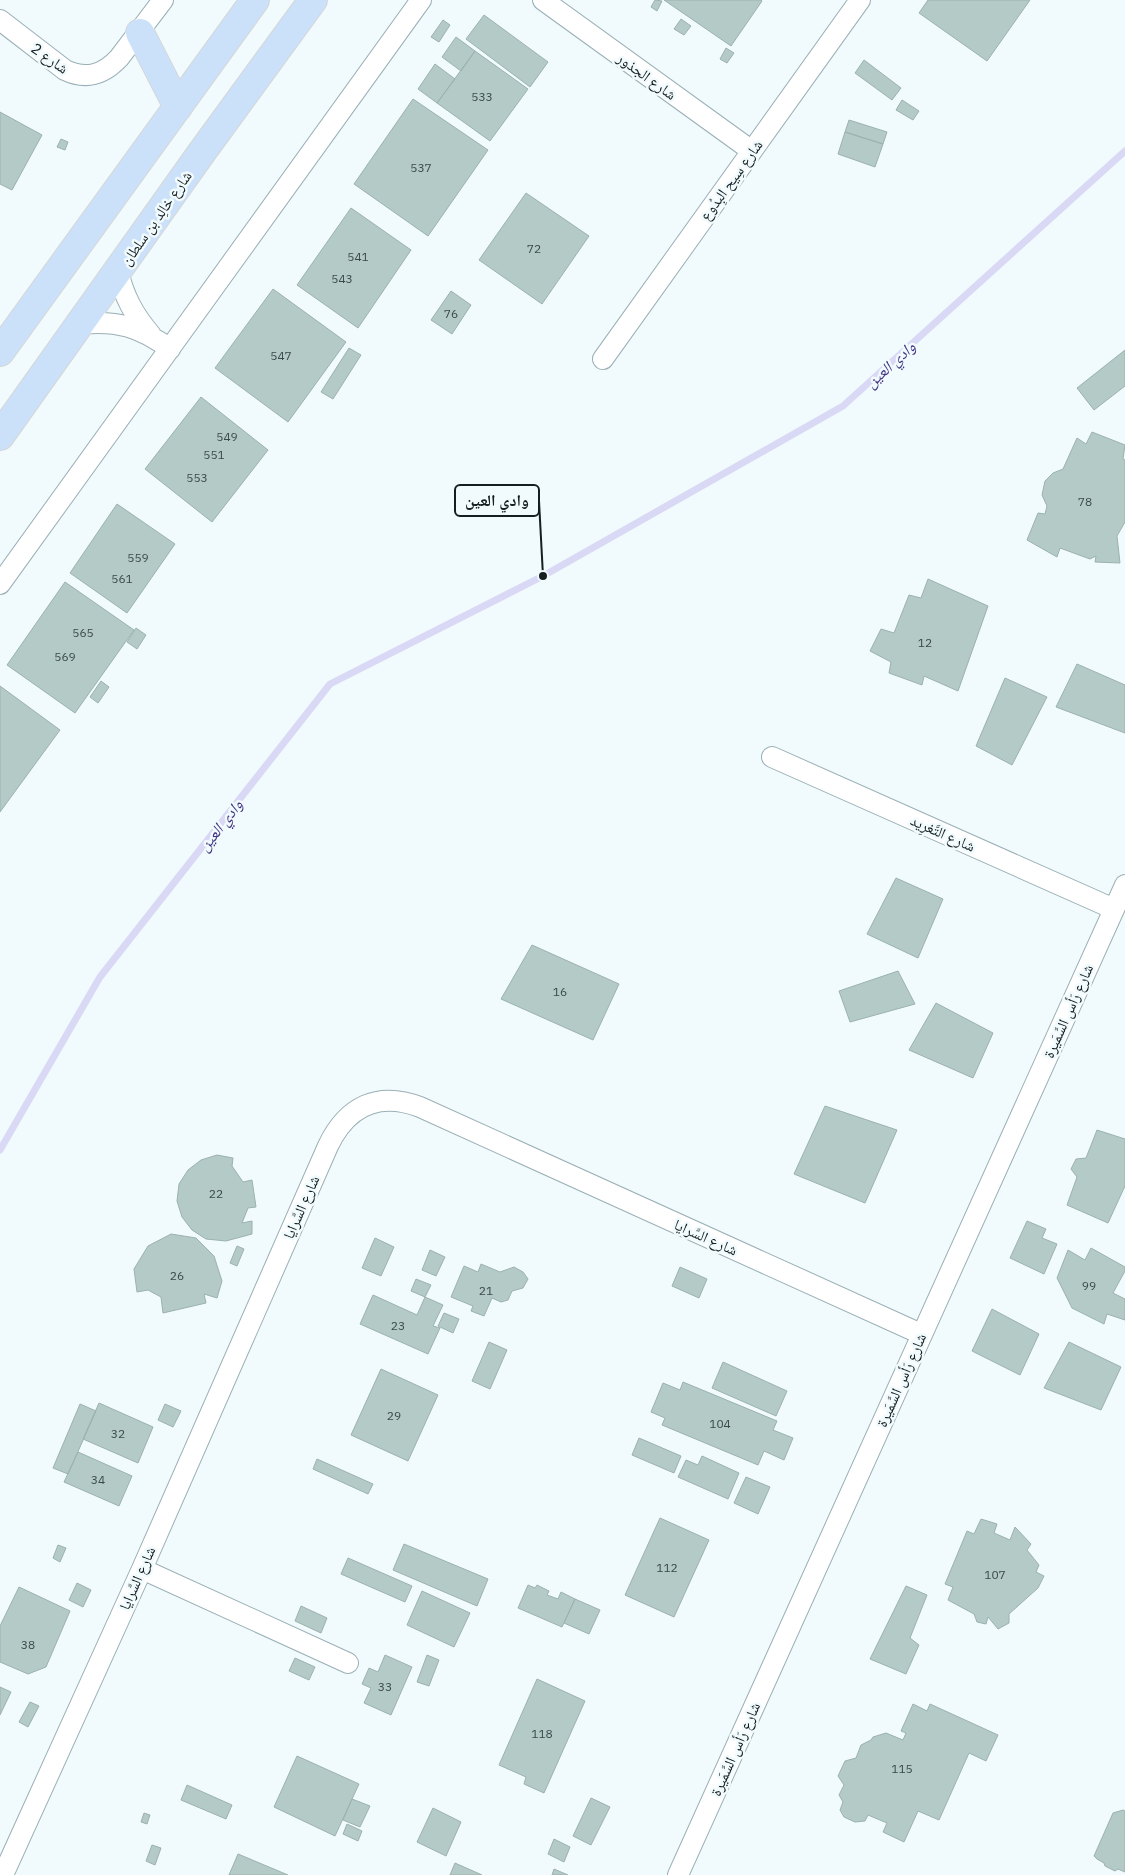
<svg xmlns="http://www.w3.org/2000/svg" width="1125" height="1875" viewBox="0 0 1125 1875" font-family="'IBM Plex Sans','Noto Naskh Arabic',sans-serif">
	<style>
		.lines { fill: none; stroke-linecap: round; stroke-linejoin: round }
		.stream { stroke: #dad9f5; stroke-width: 7 }
		.building { fill: #b3cac6; stroke: #9bb2ae }
		.minor-casing { stroke: #9ab0b6; stroke-width: 22 }
		.primary-casing { stroke: #d5d6d7; stroke-width: 30 }
		.minor { stroke: #fff; stroke-width: 20 }
		.primary { stroke: #cbe1fa; stroke-width: 28 }
		.labels { text-anchor: middle; dominant-baseline: central; stroke-width: 5; stroke-linejoin: round; paint-order: stroke }
		.number-label { font-size: 12px; fill: #3c494a }
		.street-label { font-size: 15px; fill: #151e20; stroke: #f1fafd }
		.water-label { font-size: 16px; font-style: italic; fill: #423382; stroke: #f1fafd }
		.leader { fill: none; stroke: #151e20; stroke-width: 2 }
		.callout-dot { fill: #151e20; stroke: #f1fafd; stroke-width: 2 }
		.callout { fill: #f1fafd; stroke: #151e20; stroke-width: 2 }
		.callout-label { font-size: 16px; text-anchor: middle; font-weight: bold; fill: #151e20 }
	</style>
	<rect width="100%" height="100%" fill="#f1fafd"/>
	<g class="lines">
		<path class="stream" d="M0,1150l100,-173 230,-293 213,-108 300,-170 282,-255"/>
	</g>
	<path class="building" d="M655,0l7,1 -5,10 -6,-4z
		M664,0h97l1,1 -31,45z
		M928,0h102l-43,61 -68,-48z
		M484,15l64,47 -18,25 -64,-48z
		M681,19l10,7 -7,9 -10,-6z
		M443,20l7,5 -11,17 -8,-5z
		M456,37l19,14 -14,20 -19,-14z
		M726,48l8,5 -7,10 -7,-4z
		M475,51l53,38 -38,52 -53,-38z
		M864,60l37,28 -9,12 -37,-27z
		M435,64l20,15 -18,24 -19,-14z
		M413,99l75,51 -60,86 -74,-52z
		M902,100l17,11 -6,9 -17,-10z
		M0,112l42,23 -30,55 -12,-6z
		M849,120l38,12 -4,12 -38,-12z
		M845,132l38,12 -8,23 -37,-13z
		M61,139l7,3 -3,8 -8,-3z
		M526,193l63,43 -47,68 -63,-44z
		M351,208l60,42 -53,78 -61,-43z
		M273,289l73,53 -58,80 -73,-54z
		M451,291l20,14 -19,29 -21,-14z
		M349,348l12,7 -28,44 -12,-7z
		M1125,350v36l-31,24 -17,-22z
		M201,397l67,53 -56,72 -67,-53z
		M1092,432l33,13 -2,14 2,1v62l-8,14 3,27 -25,-1 1,-6 -6,3 -30,-11 -3,9 -30,-17 11,-27 7,1 2,-8 -5,-11 3,-14 8,-8 10,-4 14,-31 9,6z
		M117,504l58,40 -48,69 -57,-40z
		M928,579l60,27 -30,85 -34,-15 -2,9 -33,-12 2,-11 -21,-11 11,-22 13,4 15,-38 12,3z
		M65,582l69,48 -59,83 -68,-48z
		M136,628l10,7 -9,14 -10,-7z
		M1077,664l48,21v48l-69,-26z
		M1005,678l42,19 -35,68 -36,-19z
		M101,681l8,6 -11,16 -8,-6z
		M0,686l60,44 -60,82z
		M896,878l47,21 -25,59 -51,-24z
		M532,945l87,39 -26,56 -92,-41z
		M898,971l17,33 -65,18 -11,-31z
		M936,1003l57,30 -20,45 -64,-28z
		M825,1106l72,24 -32,73 -71,-29z
		M1097,1130l28,9v47l-17,37 -41,-18 10,-28 -6,-8 5,-10 10,-1z
		M217,1155l16,3 -1,8 11,16 9,-2 4,27 -8,1 -6,15 10,-2v13l-26,7 -20,-2 -14,-9 -10,-13 -5,-16 2,-17 9,-14 13,-10z
		M1027,1221l19,8 -4,9 15,6 -13,30 -34,-16z
		M171,1234l25,4 18,18 8,25 -5,17 -13,-4 2,9 -43,10 -2,-16 -13,-7 -11,2 -3,-23 14,-23z
		M375,1238l19,9 -13,29 -19,-8z
		M237,1246l7,3 -7,17 -7,-3z
		M1091,1248l34,19v4l-12,22 12,6v21l-18,-6 -3,10 -32,-16 -15,-30 11,-28 17,10z
		M430,1250l15,7 -9,19 -14,-6z
		M481,1264l19,8 14,-5 9,5 5,7 -5,9 -11,3 -4,9 -7,2 -9,-4 -8,18 -13,-5 2,-5 -22,-9 13,-31 14,6z
		M680,1267l27,12 -8,19 -27,-12z
		M416,1279l15,6 -6,12 -14,-6z
		M373,1295l44,20 8,-18 18,8 -10,21 7,2 -12,26 -68,-30z
		M992,1309l47,25 -19,41 -48,-24z
		M444,1313l15,6 -6,14 -15,-7z
		M489,1342l18,8 -17,39 -18,-8z
		M1069,1342l52,25 -20,43 -57,-22z
		M723,1362l64,29 -11,25 -64,-28z
		M381,1369l57,26 -30,66 -57,-26z
		M683,1382l94,39 -4,9 20,8 -9,22 -20,-9 -6,14 -96,-40 3,-7 -14,-6 12,-29 17,7z
		M99,1403l54,24 -15,36 -55,-24z
		M80,1404l16,7 -28,63 -15,-6z
		M165,1404l16,7 -8,16 -15,-7z
		M639,1438l42,18 -7,17 -42,-18z
		M78,1452l54,24 -13,30 -55,-24z
		M702,1456l37,17 -11,26 -50,-22 8,-17 12,5z
		M317,1459l56,25 -5,10 -55,-25z
		M746,1477l24,10 -12,27 -24,-11z
		M660,1518l49,22 -35,77 -49,-22z
		M981,1519l16,5 -3,9 16,7 5,-13 16,17 -4,6 12,15 -3,7 8,4 -6,12 -29,26v9l-11,6 -10,-12 -2,7 -9,-2 -3,-8 -26,-14 5,-13 -8,-3 22,-53 7,3z
		M404,1544l84,35 -11,27 -84,-36z
		M58,1545l8,3 -6,14 -7,-4z
		M348,1558l64,28 -7,16 -64,-28z
		M77,1583l14,7 -8,17 -14,-7z
		M528,1585l7,3 2,-3 12,6 -2,4 11,4 3,-7 14,7 -13,28 -44,-19z
		M906,1586l21,9 -17,43 9,7 -13,29 -36,-15z
		M19,1587l51,24 -24,56 -18,7 -28,-12v-36z
		M422,1591l48,22 -16,34 -47,-22z
		M575,1599l25,11 -11,24 -25,-11z
		M301,1606l26,12 -6,15 -26,-12z
		M385,1655l27,12 -21,48 -27,-12 7,-15 -9,-4 7,-16 9,4z
		M427,1655l12,5 -10,26 -12,-4z
		M295,1658l20,9 -6,13 -20,-9z
		M537,1679l48,22 -41,92 -20,-9 2,-7 -27,-12z
		M0,1687l11,5 -11,23z
		M30,1702l9,4 -11,21 -9,-5z
		M913,1704l14,7 3,-7 68,31 -12,26 -17,-8 -30,67 -21,-9 -14,31 -21,-10 4,-9 -19,-8 -3,6 -10,1 -11,-5 -4,-7 3,-8 -4,-7 5,-10 -6,-9 7,-15 11,-3 5,-13 10,-5 2,-3 13,-4 17,7 3,-7 -5,-2z
		M297,1756l62,28 -24,52 -61,-29z
		M187,1785l45,20 -6,14 -45,-19z
		M591,1798l19,9 -19,38 -18,-9z
		M352,1799l18,7 -10,21 -17,-7z
		M433,1808l28,14 -15,34 -29,-14z
		M1123,1810l2,1v61l-7,-3 -3,2 -10,-5 -1,-3 -7,-4 -3,-3 19,-43z
		M144,1813l6,2 -3,9 -6,-2z
		M347,1824l15,7 -4,10 -15,-7z
		M554,1839l16,8 -6,15 -16,-8z
		M152,1845l9,3 -6,17 -9,-4z
		M238,1854l50,21h-59z
		M455,1863l27,12h-32z
		M554,1869l14,6h-16z"/>
	<g class="lines">
		<g class="minor-casing">
			<path id="minor" d="M543,0l209,151
				M0,20l65,50c21,10 38,5 54,-12l44,-58
				M118,271c6,26 16,44 33,64
				M81,324c36,-4 59,3 89,25
				M603,359l257,-359
				M0,584l421,-584
				M772,757l342,152
				M142,1569l206,94
				M3,1875l139,-306 186,-423c19,-40 50,-55 92,-39l501,227
				M678,1875l447,-990"/>
		</g>
		<g class="primary-casing">
			<path id="primary" d="M140,33l38,74
				M0,352l255,-352
				M0,436l202,-284 111,-152"/>
		</g>
		<use href="#minor" class="minor"/>
		<use href="#primary" class="primary"/>
	</g>
	<g class="labels">
		<g class="number-label">
			<text x="482" y="96">533</text>
			<text x="421" y="167">537</text>
			<text x="534" y="248">72</text>
			<text x="358" y="256">541</text>
			<text x="342" y="278">543</text>
			<text x="451" y="313">76</text>
			<text x="281" y="355">547</text>
			<text x="227" y="436">549</text>
			<text x="214" y="454">551</text>
			<text x="197" y="477">553</text>
			<text x="1085" y="501">78</text>
			<text x="138" y="557">559</text>
			<text x="122" y="578">561</text>
			<text x="83" y="632">565</text>
			<text x="925" y="642">12</text>
			<text x="65" y="656">569</text>
			<text x="560" y="991">16</text>
			<text x="216" y="1193">22</text>
			<text x="177" y="1275">26</text>
			<text x="1089" y="1285">99</text>
			<text x="486" y="1290">21</text>
			<text x="398" y="1325">23</text>
			<text x="394" y="1415">29</text>
			<text x="720" y="1423">104</text>
			<text x="118" y="1433">32</text>
			<text x="98" y="1479">34</text>
			<text x="667" y="1567">112</text>
			<text x="995" y="1574">107</text>
			<text x="28" y="1644">38</text>
			<text x="385" y="1686">33</text>
			<text x="542" y="1733">118</text>
			<text x="902" y="1768">115</text>
		</g>
		<g class="street-label">
			<text transform="translate(50 58) rotate(35)">شارع 2</text>
			<text transform="translate(647 76) rotate(36)">شارع الجذور</text>
			<text transform="translate(731 180) rotate(-54)">شارع سِيح البِدُوع</text>
			<text transform="translate(156 218) rotate(-55)">شارع خالِد بن سلطان</text>
			<text transform="translate(943 833) rotate(24)">شارع التَّغرِيد</text>
			<text transform="translate(1068 1011) rotate(-66)">شارع رَأس السِّمَيرة</text>
			<text transform="translate(301 1207) rotate(-66)">شارع السَّرايا</text>
			<text transform="translate(706 1237) rotate(24)">شارع السَّرايا</text>
			<text transform="translate(901 1380) rotate(-66)">شارع رَأس السِّمَيرة</text>
			<text transform="translate(137 1578) rotate(-66)">شارع السَّرايا</text>
			<text transform="translate(735 1749) rotate(-66)">شارع رَأس السِّمَيرة</text>
		</g>
		<g class="water-label">
			<text transform="translate(890 364) rotate(-42)">وادي العين</text>
			<text transform="translate(220 825) rotate(-52)">وادي العين</text>
		</g>
	</g>
	<path class="leader" d="M543 576L539 501"/>
	<circle class="callout-dot" cx="543" cy="576" r="5"/>
	<rect class="callout" x="455" y="485" width="84" height="31" rx="5"/>
	<g class="callout-label">
		<text x="497" y="506">وادي العين</text>
	</g>
</svg>
